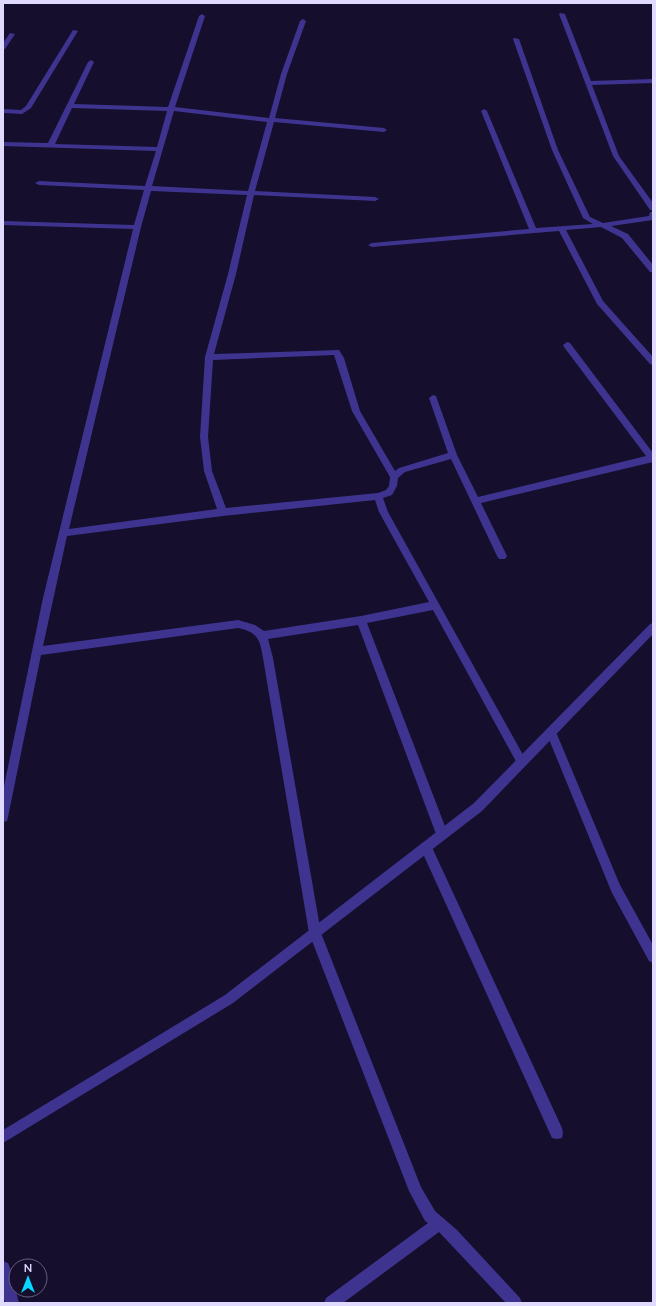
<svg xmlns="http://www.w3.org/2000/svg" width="656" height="1306" viewBox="0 0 656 1306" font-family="Lato,sans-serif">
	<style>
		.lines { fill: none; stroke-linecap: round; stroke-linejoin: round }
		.minor { fill: #3e3490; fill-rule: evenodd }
		.tertiary { fill: #3e3490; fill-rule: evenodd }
	</style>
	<rect width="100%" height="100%" fill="#150e2c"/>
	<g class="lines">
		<path class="minor" d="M560,13l5,1 26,67 62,-2v4l-61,2 27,71 34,47v7h-3l-37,-54 -54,-142z
			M202,14l3,2 -30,91 94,11 12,-44 19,-53 3,-2 3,2 -19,53 -12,44 109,10 3,2 -3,2 -110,-10 -19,69 120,6 4,2 -4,2 -121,-6 -18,79 -22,80 125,-4 5,8 16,53 35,60 4,-3 49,-15 -19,-55 4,-3 3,1 21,59 21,42 168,-41 -82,-109 -1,-2 4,-3 3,1 83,110v9l-172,41 26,53 -2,3h-6l-2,-3 -46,-97 -46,13 -7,6 -1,8 -5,9 -9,3 5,14 139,250 -1,3 -4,2 -4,-2 -85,-155 -66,13 81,211 -2,4 -4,1 -4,-1 -2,-4 -78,-209 -90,14 5,19 48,275 100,254 14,24 22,19 63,68 2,5h-16l-67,-71 -96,71h-19l2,-5 102,-75 -3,-2 -16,-30 -100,-258 -46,-275c-3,-18 -5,-26 -25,-30l-197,27 -33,162 -1,4 -4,1v-31l40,-193 90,-369 -130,-4v-4l131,4 10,-35 -105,-5 -4,-2 4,-2 106,5 11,-35 -153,-5v-4l45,1 40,-81 3,-2 3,2 -20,42 94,3 31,-91zM72,108l95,3 -10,36 -102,-3zM174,111l93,11 -19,69 -96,-5zM151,191l96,4 -19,79 -23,83 -5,80 4,34 13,38 -148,20 72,-302zM334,355l18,56 38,66 -1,9 -3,4 -8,3 -152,15 -14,-37 -4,-34 5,-77zM375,500l4,12 50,90 -68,14 -97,15 -9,-6 -17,-5 -195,26 24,-110 156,-20z
			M73,30l5,1 -47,77 -9,6 -19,-1v-4l18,1 5,-4z
			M10,33l5,1 -10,15 -2,1v-7z
			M514,38l5,1 39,111 32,67 13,6 46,-7 1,-4h3v8l-42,6 17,8 25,31v7h-3l-28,-34 -21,-11 -35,3 37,71 50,56v8l-3,-1 -53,-60 -38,-73 -187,16 -4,-2 4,-2 157,-14 -48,-118 3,-2 3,2 49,117 57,-4 -10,-6 -31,-68 -39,-111z
			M551,727l4,2 1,3 64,153 33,60v18l-4,-2 -37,-68 -66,-161 1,-3z
			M426,842l4,1 132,285 1,5 -1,5 -5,1 -5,-1 -132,-291 2,-4z
			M3,1261l5,2 2,5 9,35h-14l-2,-8z"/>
		<path class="tertiary" d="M653,623v11l-171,177 -249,192 -230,140v-13l222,-135 249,-192 176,-179z"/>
	</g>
	<rect width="656" height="1306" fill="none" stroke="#e0daff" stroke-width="8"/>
	<g transform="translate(28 1278)"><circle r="19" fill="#150e2c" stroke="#666080"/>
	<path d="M0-3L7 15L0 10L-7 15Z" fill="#06d7ff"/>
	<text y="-6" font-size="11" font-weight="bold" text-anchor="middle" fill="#e0daff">N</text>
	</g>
</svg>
